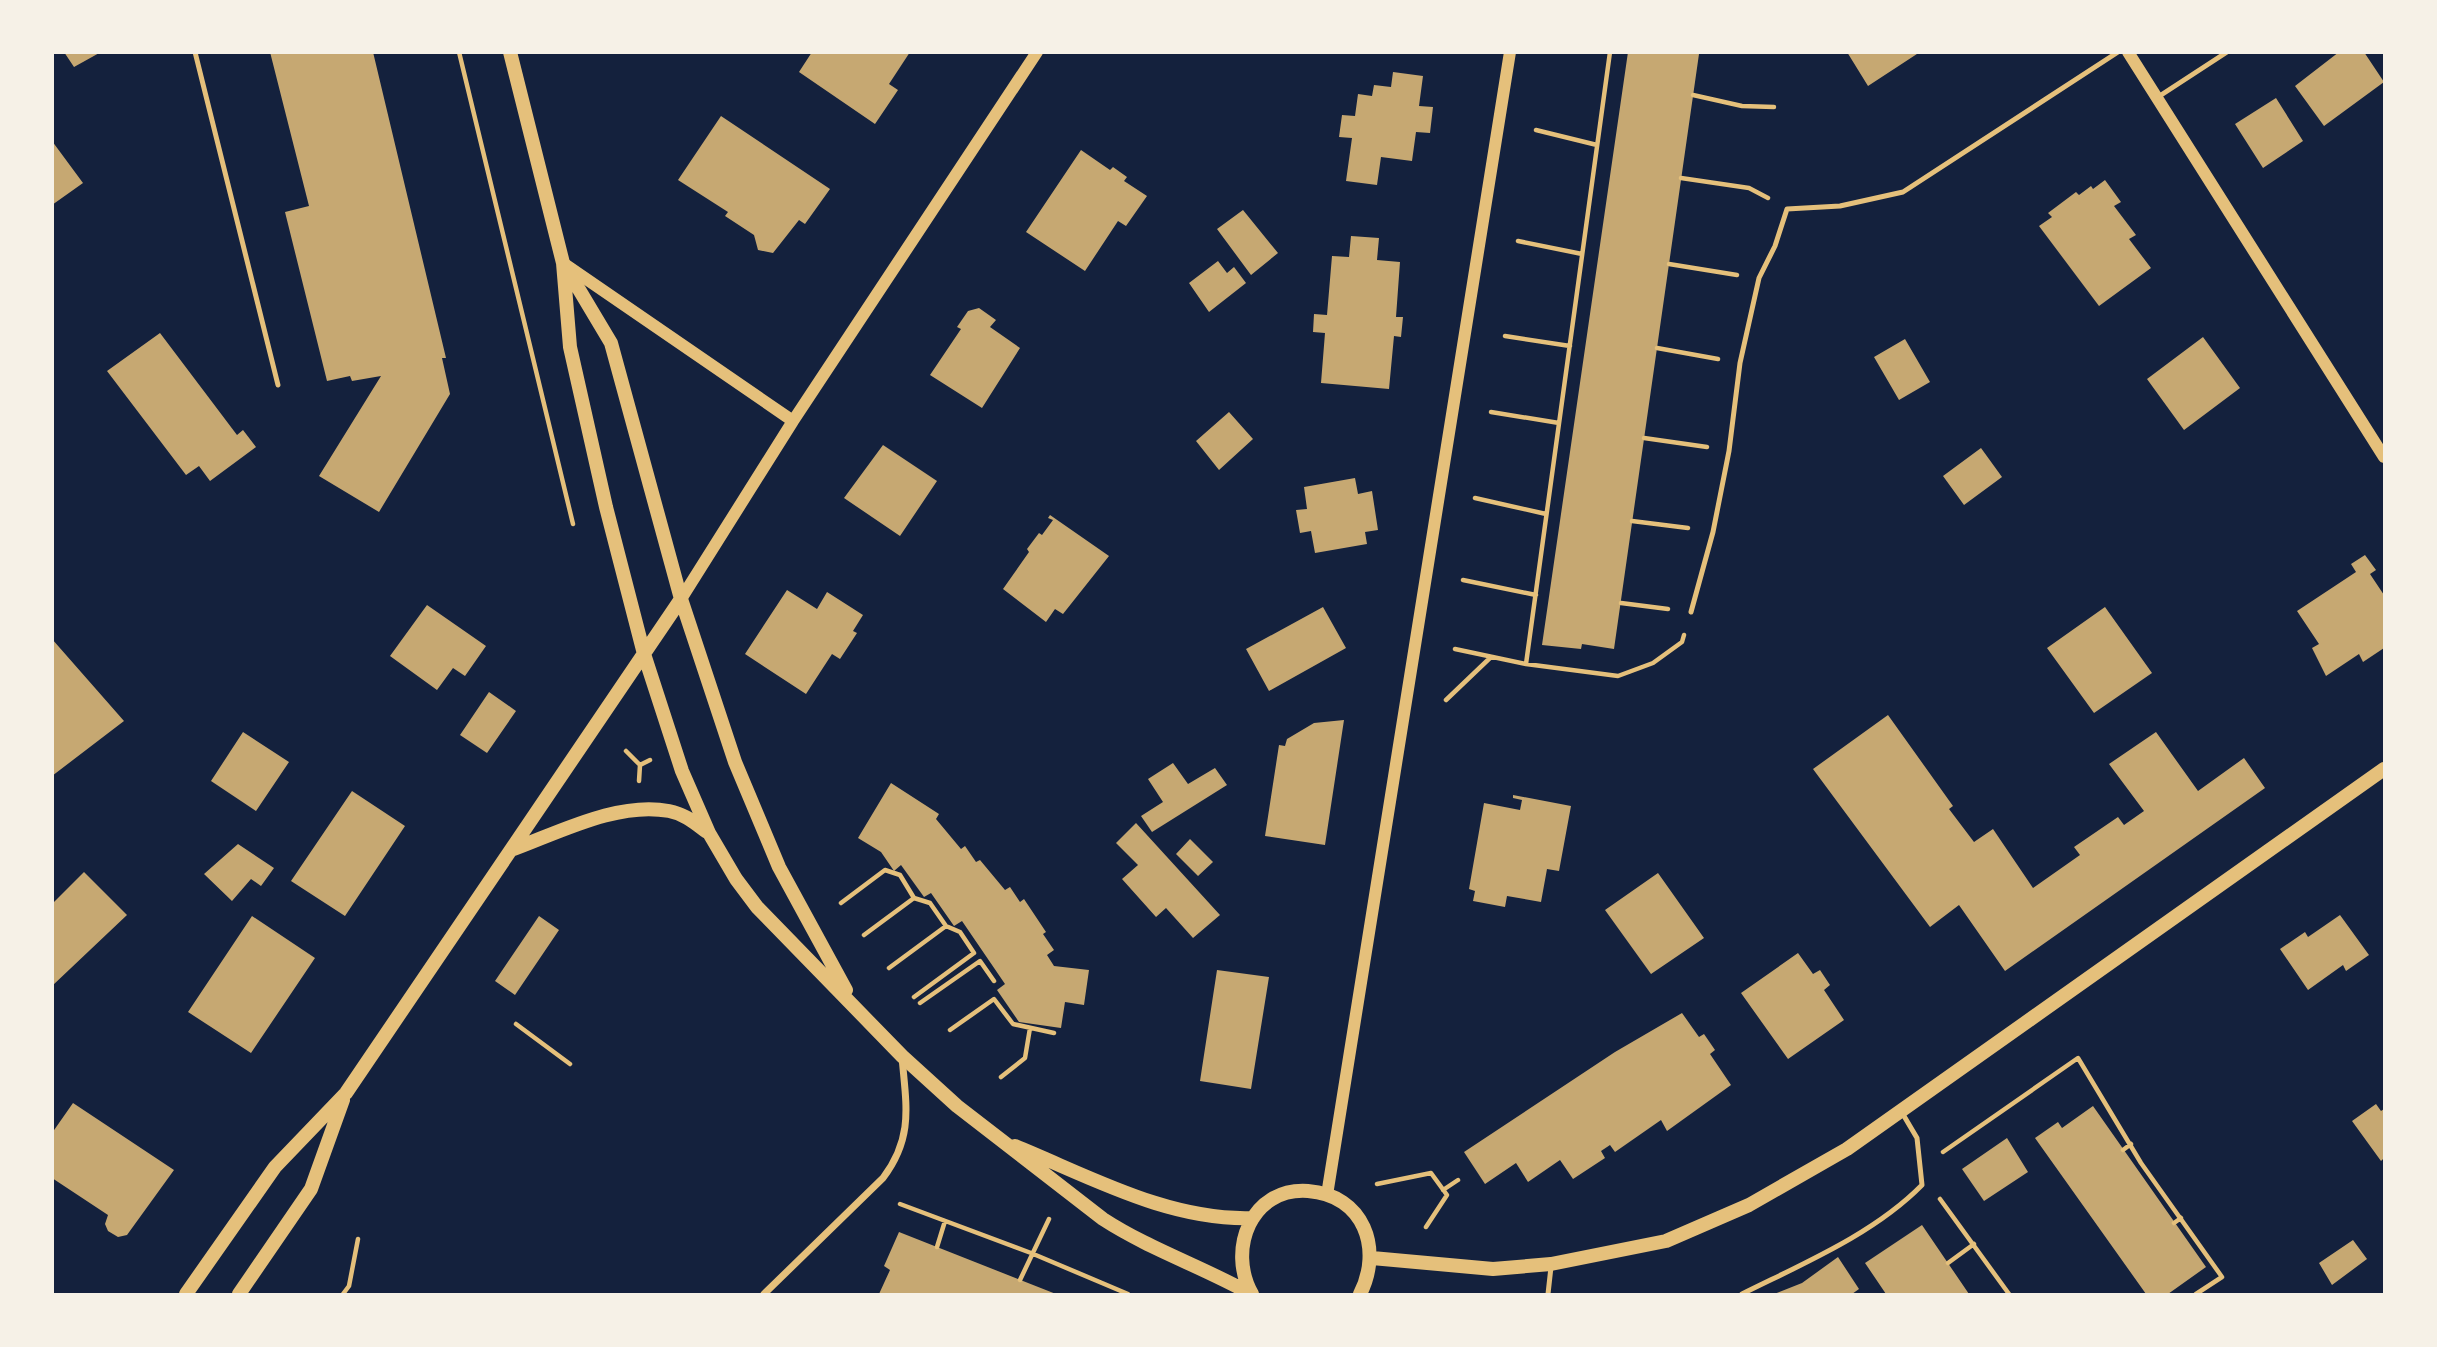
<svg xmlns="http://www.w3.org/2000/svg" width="2437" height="1347" viewBox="0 0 2437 1347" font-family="'Exo 2',sans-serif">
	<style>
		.building { fill: #c6a872 }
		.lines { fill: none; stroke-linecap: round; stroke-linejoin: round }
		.path { stroke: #e5c07b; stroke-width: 4.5 }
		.service { stroke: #e5c07b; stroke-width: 5 }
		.minor { stroke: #e5c07b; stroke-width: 7 }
		.tertiary { stroke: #e5c07b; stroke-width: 12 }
		.secondary { stroke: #e5c07b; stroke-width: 14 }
	</style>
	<rect width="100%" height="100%" fill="#14213d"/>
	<path class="building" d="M64,52h37l-27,15z
		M270,52h103l73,306h-4l8,36 -71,118 -60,-36 62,-100 -29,5 -2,-5 -23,5 -42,-169 24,-6z
		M812,52h98l-21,32 9,6 -23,34 -76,-52z
		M1628,52l71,2 -85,595 -32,-5 -1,5 -39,-4z
		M1847,52h73l-52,34z
		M2339,52h25l20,30 -60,44 -29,-40z
		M1393,72l30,4 -4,30 14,1 -3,26 -14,-1 -4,29 -31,-4 -4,28 -31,-4 6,-43 -13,-1 3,-22 13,1 3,-22 14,2 2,-11 17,2z
		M2276,98l27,43 -40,27 -28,-44z
		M721,116l109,73 -25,35 -6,-4 -26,33 -15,-3 -4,-15 -29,-19 3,-4 -50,-32z
		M52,141l31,42 -31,22z
		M1081,150l29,20 3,-3 14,10 -3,4 23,15 -21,30 -8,-5 -33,50 -59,-39z
		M2105,180l16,22 -7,4 22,29 -7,4 22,29 -52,38 -60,-80 13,-9 -4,-4 28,-21 3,3 12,-9 2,3z
		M1243,210l35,43 -27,22 -34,-46z
		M1351,236l28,2 -2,22 23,2 -4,55h7l-2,20 -7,-1 -5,53 -68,-6 4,-50 -12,-1 1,-18 13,1 5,-59 17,1z
		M1218,261l9,12 7,-6 12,16 -37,29 -20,-29z
		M979,308l17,12 -6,7 30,21 -38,60 -52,-33 31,-46 -4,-2 11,-16z
		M160,333l77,102 6,-5 13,17 -46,34 -11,-15 -13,9 -79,-104z
		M2203,337l37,51 -56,42 -37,-51z
		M1905,339l25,43 -31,18 -25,-43z
		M1229,412l24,27 -34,31 -23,-29z
		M883,445l54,36 -37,55 -56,-38z
		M1981,448l21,29 -38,28 -21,-29z
		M1355,478l3,16 14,-3 6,39 -13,2 2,12 -52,9 -4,-22 -11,2 -4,-23 11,-1 -3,-22z
		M1050,515l59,41 -46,58 -8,-5 -9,13 -43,-33 26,-37 -2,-3 12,-16 3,2 11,-15 -5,-2z
		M2365,555l11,15 -6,4 14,21v53l-21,14 -4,-8 -33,22 -14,-28 7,-4 -22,-33 59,-39 -5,-8z
		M787,590l30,19 10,-17 36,23 -10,16 4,2 -17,26 -8,-5 -26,40 -61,-40z
		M427,605l59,41 -21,30 -12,-8 -16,22 -47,-34z
		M1323,607l23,41 -77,43 -23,-42z
		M2105,607l47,66 -58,40 -47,-65z
		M52,639l72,82 -72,55z
		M489,692l27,19 -29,42 -27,-18z
		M1888,715l65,91 -4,3 25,33 19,-13 40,59 47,-33 -6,-8 44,-30 6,8 20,-14 -35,-47 47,-32 42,59 46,-33 21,30 -260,183 -46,-66 -29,22 -117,-158z
		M1344,720l-19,125 -60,-9 14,-91 6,1 2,-7 27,-16z
		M243,732l46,30 -33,49 -45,-30z
		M1173,763l15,21 27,-16 12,17 -75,47 -11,-16 22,-14 -15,-23z
		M891,783l48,31 -3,5 25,30 4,-3 11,16 4,-2 25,30 5,-3 10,15 4,-3 22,33 -3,2 11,16 -7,5 7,11 35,4 -5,35 -19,-3 -4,26 -42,-6 -22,-32 8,-6 -43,-63 -8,5 -23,-33 -7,4 -23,-32 -7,6 -13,-19 -23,-14z
		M352,791l53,35 -60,90 -54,-35z
		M1513,795l58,11 -12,65 -12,-2 -6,33 -34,-6 -2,11 -32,-6 2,-10 -6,-2 15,-86 36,7 2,-10 -9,-2z
		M1136,823l84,92 -27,23 -27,-30 -10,9 -34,-38 16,-14 -22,-22z
		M1190,839l23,23 -15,14 -22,-22z
		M238,844l36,24 -13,18 -10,-7 -19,22 -28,-27z
		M84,872l43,43 -75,71v-82z
		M1658,873l46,65 -53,36 -46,-64z
		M2340,915l29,40 -23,16 -3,-6 -35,25 -28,-41 25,-17 3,5z
		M252,916l63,42 -64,95 -63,-41z
		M539,916l20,14 -44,65 -20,-14z
		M1798,953l15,21 7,-4 10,15 -6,5 20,30 -56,39 -47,-66z
		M1217,970l52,7 -18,112 -51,-8z
		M1682,1013l17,24 5,-3 11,16 -5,4 21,31 -64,46 -6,-11 -46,32 -5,-7 -9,6 4,7 -32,21 -13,-19 -32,22 -12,-19 -31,21 -21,-32 151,-100z
		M73,1103l101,67 -47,65 -9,2 -10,-6 -3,-7 3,-9 -56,-37v-45z
		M2376,1104l5,7 3,-2v49l-3,3 -29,-40z
		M2093,1106l113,161 -38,27h-22l-111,-156 23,-16 4,6z
		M2007,1138l21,34 -44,29 -22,-32z
		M1922,1225l47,69h-83l-21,-31z
		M899,1232l157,62h-177l11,-24 -6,-4z
		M2353,1240l14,19 -35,26 -13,-22z
		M1838,1257l21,32 -7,5h-78l28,-11z"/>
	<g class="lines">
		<path class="path" d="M459,52l114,472
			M1693,95l49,11 32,1
			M1536,130l61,15
			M1681,178l68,10 19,10
			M1518,241l64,13
			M1669,264l68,11
			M1505,336l65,10
			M1657,348l61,11
			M1491,412l68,11
			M1644,438l63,9
			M1475,498l71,16
			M1632,521l56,7
			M1463,580l73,15
			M1621,603l47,6
			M1455,649l71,15 92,12 35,-13 29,-21 2,-7
			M1526,664l84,-612
			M1446,700l45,-43
			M626,751l14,14 10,-5
			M639,781l1,-16
			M841,903l44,-33 15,5 14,23 16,5 16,23 14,6 14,21 -60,44
			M864,935l50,-37
			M889,968l57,-42
			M920,1003l60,-42 14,20
			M516,1024l54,40
			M950,1030l44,-31 19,25 41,9
			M1001,1077l24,-19 5,-30
			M2123,1150l8,-6
			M1943,1152l135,-94 63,105 81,114 -26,17
			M1377,1184l54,-11 16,22 -21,32
			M1443,1190l15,-10
			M1940,1199l69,95
			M900,1204l131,49 97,41
			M2174,1223l7,-5
			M937,1247l8,-26
			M1948,1263l26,-19
			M1020,1280l29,-61
			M343,1294l6,-8 9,-47"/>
		<path class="service" d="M195,52l83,333
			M2158,97l69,-45
			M1691,612l22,-80 16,-81 11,-88 19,-85 16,-32 12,-37 53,-3 63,-14 215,-140
			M1548,1294l3,-27
			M1742,1294c60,-30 132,-60 180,-109l-5,-47 -16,-27"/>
		<path class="minor" d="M764,1294l119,-116c31,-41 23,-73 19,-121"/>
		<path class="tertiary" d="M2128,52l256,405
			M563,263l230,158
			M681,599l112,-178 244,-369
			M1327,1195l183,-1143"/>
		<path class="secondary" d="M510,52l53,211 7,84 36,160 38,147 38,117 27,62 27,46 21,28 145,149 55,50 146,113c46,30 100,48 148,75
			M565,266l46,77 70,256 54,163 44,105 67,123
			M511,850c47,-17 107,-49 158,-39 16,3 26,12 38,21
			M1015,1146c76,31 154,75 238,72
			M1372,1258l121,11 58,-5 115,-23 83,-36 98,-56 537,-380
			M186,1294l89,-127 71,-74 335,-494
			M239,1294l72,-105 32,-89
			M1252,1294c-25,-44 -1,-107 56,-103 56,4 75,58 52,103"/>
	</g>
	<rect width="2437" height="1347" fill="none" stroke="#f6f1e7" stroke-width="108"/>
</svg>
